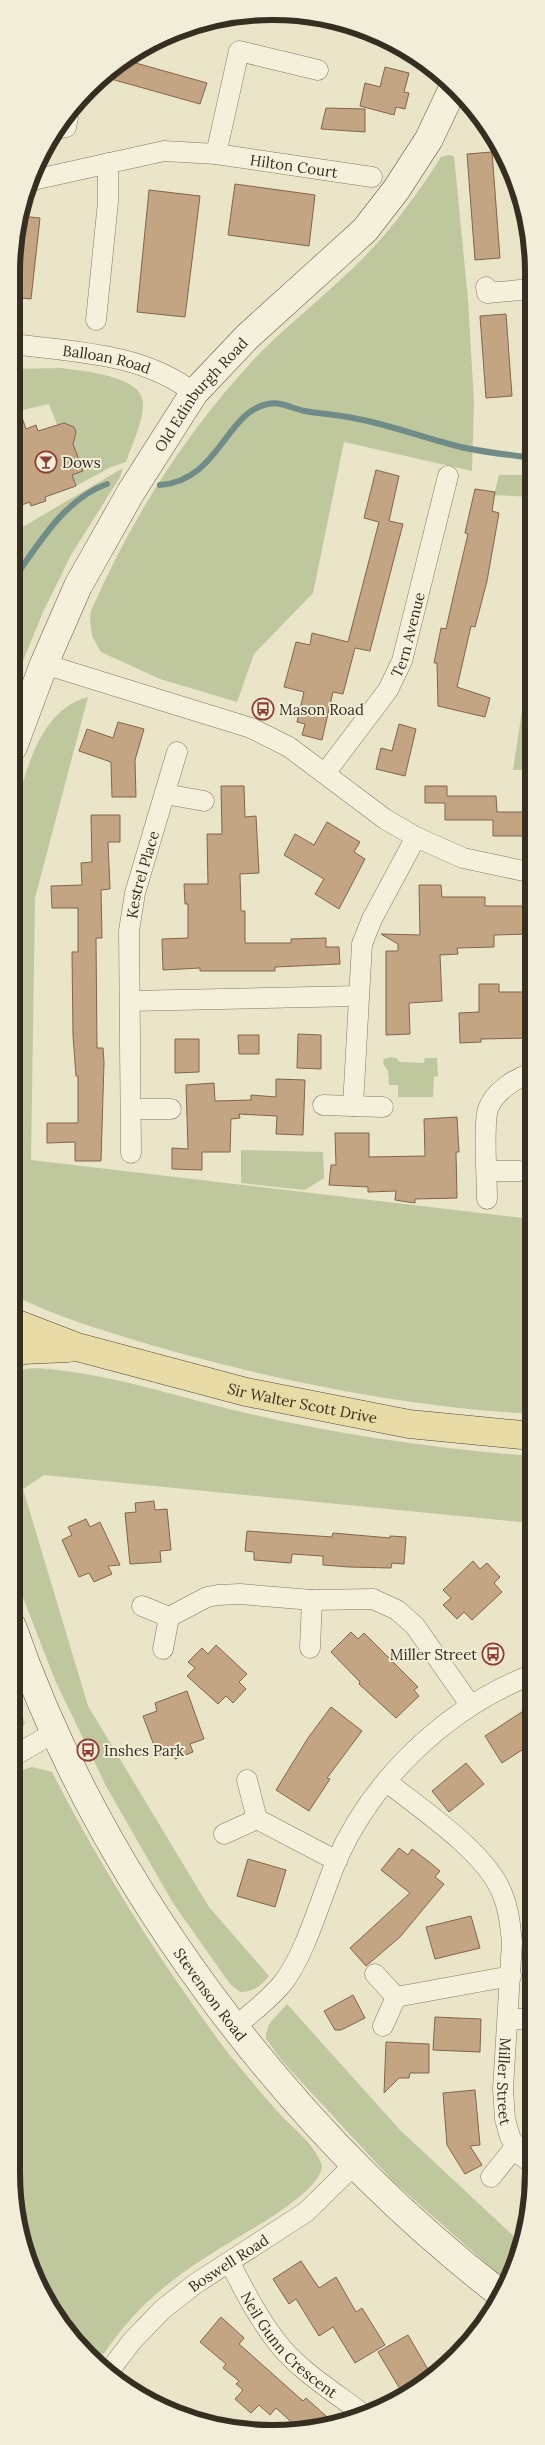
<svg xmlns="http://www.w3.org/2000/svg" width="545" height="2445" viewBox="0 0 545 2445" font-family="Lora,serif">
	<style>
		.green { fill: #bec79e }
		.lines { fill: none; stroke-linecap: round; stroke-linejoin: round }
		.stream { stroke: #718c88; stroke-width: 6 }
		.building { fill: #c4a583; stroke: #816548 }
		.street-casing { stroke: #847760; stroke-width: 21 }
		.secondary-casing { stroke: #665843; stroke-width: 29 }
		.primary-casing { stroke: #534533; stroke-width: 29 }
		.street { stroke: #f5f0db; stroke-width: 20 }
		.secondary { stroke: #f5f0db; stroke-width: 28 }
		.primary { stroke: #e8dba6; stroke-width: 28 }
		.labels { text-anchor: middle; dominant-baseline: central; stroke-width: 4; stroke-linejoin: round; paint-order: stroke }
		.street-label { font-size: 15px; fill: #362e21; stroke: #f2edd8 }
		.poi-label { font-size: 15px; fill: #362e21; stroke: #f2edd8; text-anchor: start }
		.rim { fill: none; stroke: #362e21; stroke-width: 6 }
	</style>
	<rect width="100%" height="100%" fill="#eae4c9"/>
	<path class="green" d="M449,155l5,1 14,144 6,102 -2,69 -128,-29 -31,151 -59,61 -17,48 -77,-23 -59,-27 -9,-16 -2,-17 1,-8c42,-96 98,-184 170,-259 29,-29 61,-54 90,-82 35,-33 64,-72 90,-113z
		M60,368c21,3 81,7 83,34 1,19 -11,42 -17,60l-15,5 -35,19 -4,-11 11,-4 -19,-18c6,-8 14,-16 10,-26l-10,-4 -7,2 -8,-21 -36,8v-43z
		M123,468l-3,9 -49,78 -28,57 -30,73v-150l3,-4z
		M499,475h33v22l-38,-2z
		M532,646v124h-19z
		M88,697l-53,201 -4,262 501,59v195c-126,-7 -260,-34 -381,-69 -46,-14 -96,-28 -139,-51l1,-476c13,-44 24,-107 75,-121z
		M391,1057l5,1 4,4 24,1 1,-5h12l1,18 -4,1 -1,20h-35v-12h-9l-1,-14 -5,-8 1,-4z
		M241,1150l82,2 1,26 -19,12 -64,-7z
		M35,1368c71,4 142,29 211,45 94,22 190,36 286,43l-1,67 -487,-48 -21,14 65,217 121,201 60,69c-8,10 -16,16 -29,16l-10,-8 -57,-81 -67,-117 -51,-106 -33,-85 -10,-29v-190l13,-7z
		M12,1686l13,37 -6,13 -7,7z
		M32,1767l20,5c51,99 109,192 176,281 16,19 32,39 49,58 14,16 39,33 45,55 -2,29 -84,70 -108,86 -21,13 -41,27 -59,43 -22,19 -41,43 -57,67l-22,-17 -45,-73 -20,-100 1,-399z
		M287,2004l113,126 120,112 -14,39 -112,-99 -111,-120 -17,-23v-5l3,-10z"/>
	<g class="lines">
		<path class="stream" d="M160,485c59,-4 66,-74 108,-81 13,-3 25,5 37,7 17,3 35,4 53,8 32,6 63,18 95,26 25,7 53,9 79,13
			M13,580c25,-35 51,-81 94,-96"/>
	</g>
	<path class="building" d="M125,60l82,23 -7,21 -96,-27 10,-12z
		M385,67l24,6 -5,19 5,1 -4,16 -9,-2 -2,8 -34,-9 5,-23 15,4z
		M326,108l39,1v23l-44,-3z
		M492,152l8,106 -25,2 -8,-106z
		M235,184l80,11 -6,51 -81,-11z
		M149,190l51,6 -15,121 -48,-5z
		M21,216l19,2 -9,81 -18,-2 1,-59z
		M506,314l6,82 -26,2 -6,-82z
		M13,400h3l10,29 10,-4 2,6 26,-8 10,4 2,5 -3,12 10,27 -11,4 4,11 -31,11 1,4 -15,5 -1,-4 -17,6z
		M376,470l23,6 -10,45 14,3 -33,127 -15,-3 -12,46 -10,-2 -11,48 -20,-5 3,-11 -8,-2 7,-30 -20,-5 12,-45 14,3 2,-12 36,9 31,-120 -15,-4z
		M475,489l20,3 -3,19 7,2 -12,68 -12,46 -4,-1 -14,61 33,11 -5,19 -47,-11 -1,-43h-3l7,-35 5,1 9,-40 13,-55 -3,-1z
		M118,722l26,7 -9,31 1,37h-24l-1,-35 -32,-11 8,-22 26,9z
		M399,724l17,5 -11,47 -29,-7 5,-21 11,3z
		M221,786h23l1,31 11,-1 3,57 -19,1 1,37h4v32h46v-4l35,-1v9h13l1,17 -65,3v4h-75v-3l-37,2 -1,-31 26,-1v-34h-3l-1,-20h24l-1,-50h15z
		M425,786h22v10h49l1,16h30v24h-34v-16h-48v-17h-20z
		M91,815h29v27h-12l2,47 -9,1 1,48h-6l1,110h6l1,14 -3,99h-26v-19l-28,1v-20h31v-47h-2l-3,-41 -1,-83h6v-44h-26l-1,-22 31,-1 -1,-22 11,-1z
		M327,822l33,20 -6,10 11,7 -26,50 -24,-15 9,-15 -40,-24 11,-21 19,11z
		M419,885h22l1,12h43v9h43v28l-34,1v12l-37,1 1,6 -18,1 2,46 -33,2 1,31 -24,1v-84h12v-7l-17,-10 39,1z
		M479,984h20v8h33l-1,46 -50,1v3l-21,1 -1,-30 20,-1z
		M298,1034l23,1v34l-24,-1z
		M238,1035h21v19h-20z
		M175,1039h24v33l-24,1z
		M276,1079l29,1 -2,55 -27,-1 1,-18 -38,-2 1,4 -9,1 -1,33h-28v18l-30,-1v-21l16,1 -2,-64 28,-2 1,18 36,-1v-5l25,2z
		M457,1117l2,35h-3l1,46 -42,1v4l-20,-3 1,-9 -28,1v-5l-39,-2 2,-20h5l-1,-32h34v24l56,-1 -1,-37z
		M154,1501l1,9 12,-1 4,41 -11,1 1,11 -31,2 -5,-51 11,-1 -1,-9z
		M86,1519l4,8 10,-5 20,43 -12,1 4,8 -18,8 -5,-9 -10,4 -17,-37 10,-5 -4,-8z
		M247,1531l85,6 1,-4 57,5v-2l16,1 -2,27 -12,-1 -1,5 -42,-1 -26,-2v-9l-31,-2 -1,9 -37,-3v-8l-9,-1z
		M473,1561l7,8 7,-6 13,14 -6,6 8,9 -30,28 -8,-8 -7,7 -14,-14 8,-7 -8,-8z
		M351,1632l7,7 6,-6 54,54 -4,3 5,6 -23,22 -37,-34 1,-2 -29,-30z
		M216,1645l31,29 -8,8 7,7 -13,14 -7,-7 -8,8 -31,-28 8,-8 -7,-6 14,-14 6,6z
		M187,1691l17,48 -14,5 3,8 -18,7 -3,-9 -14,6 -15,-40 14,-5 -2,-8z
		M531,1706v38l-29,19 -17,-27z
		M331,1707l31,24 -35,47 3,1 -21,32 -33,-21 32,-52z
		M466,1763l18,21 -35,28 -17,-21z
		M399,1848l9,7 4,-6 16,12 12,10 -5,6 9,7 -44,53 -34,29 -16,-18 60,-55 -29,-23z
		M248,1859l38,11 -11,37 -38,-11z
		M471,1916l9,32 -45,11 -9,-32z
		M353,1995l12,23 -24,12h-6l-11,-19z
		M435,2017l46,2 -1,33 -47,-2z
		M386,2042l43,2v29h-19l-1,5h-10l-15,15z
		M475,2090l5,55 -10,1 12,19 -17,9 -18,-29 -4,-52z
		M301,2261l18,27 17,-11 20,35 6,-4 23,37 -30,18 -22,-36 -14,9 -23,-37 -7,5 -16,-25z
		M221,2317l23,21 -5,6 64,57 3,-3 30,27 -37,4 -23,-21 -6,7 -11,-10 -8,8 -16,-14 8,-9 -7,-6 3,-3 -16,-13 3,-4 -26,-22z
		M408,2335l25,43 -30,16 -25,-42z"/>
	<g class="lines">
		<g class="street-casing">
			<g id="street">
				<path d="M57,129l9,-2 2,-10"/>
				<path d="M216,154l23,-103 79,19"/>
				<path id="s1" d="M33,180l131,-29 52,3 156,23"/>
				<path d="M486,287l1,6 45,-4"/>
				<path d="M96,320l12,-118v-39"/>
				<path id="s2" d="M13,344c62,8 130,9 181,49"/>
				<path d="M44,664l207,64 38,19 96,72 31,18 47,21 56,12 13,1"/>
				<path id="s3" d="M326,772l62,-82 14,-29 46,-185"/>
				<path d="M165,794l39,7"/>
				<path d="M130,1001l228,-5"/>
				<path d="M323,1105l60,2"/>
				<path d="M353,1106l9,-162 10,-25 44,-82"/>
				<path d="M131,1109h40"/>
				<path id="s4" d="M131,1153l-2,-222 6,-38 42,-141"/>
				<path d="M487,1171h33"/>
				<path d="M487,1199c0,-21 -4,-73 1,-90 6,-17 27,-31 44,-36"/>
				<path d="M142,1606l27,11 -6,32"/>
				<path d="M169,1617l38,-20 11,-2 22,-1 72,6 61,-1 24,11 18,16 56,80"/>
				<path d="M310,1648l2,-48"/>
				<path d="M12,1757l43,-25"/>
				<path id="s5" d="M387,1782c35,28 99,70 115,111 7,16 8,32 10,49l-9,147 2,30 5,18 12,19 9,7"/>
				<path d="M257,1819l80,42"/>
				<path d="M224,1834l33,-15 -10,-39"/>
				<path d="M375,1974l21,23 -13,29"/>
				<path d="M396,1997l115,-21"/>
				<path d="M509,2020l22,-2"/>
				<path d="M234,2027c17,-13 34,-27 48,-43 23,-28 39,-87 54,-122 36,-83 111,-154 195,-187"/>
				<path d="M491,2177l25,-31"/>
				<path id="s6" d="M230,2263c14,27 28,55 47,79 21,28 59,51 86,72"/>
				<path id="s7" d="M110,2370l22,-29 31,-32 32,-25 111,-72 49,-48"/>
			</g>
		</g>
		<g class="secondary-casing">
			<g id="secondary">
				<path id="s8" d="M13,747l31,-83 34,-78 53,-94 63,-99 53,-56 118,-107 31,-40 33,-51 25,-53"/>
				<path id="s9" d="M12,1626c89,256 276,504 490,669"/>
			</g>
		</g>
		<g class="primary-casing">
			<g id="primary">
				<path id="s10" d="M12,1322l65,25 169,45 163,32 123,12"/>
				<path d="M12,1354l11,-4 45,-2"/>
			</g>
		</g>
		<use href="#street" class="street"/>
		<use href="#secondary" class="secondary"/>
		<use href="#primary" class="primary"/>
	</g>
	<defs>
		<g id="bar-ring" transform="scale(1.125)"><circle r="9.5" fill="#f2edd8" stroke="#8d3f36" stroke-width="1.5"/><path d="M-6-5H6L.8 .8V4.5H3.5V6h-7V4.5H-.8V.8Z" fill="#8d3f36"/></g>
		<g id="bus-ring" transform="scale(1.125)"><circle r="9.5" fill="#f2edd8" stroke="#8d3f36" stroke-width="1.5"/><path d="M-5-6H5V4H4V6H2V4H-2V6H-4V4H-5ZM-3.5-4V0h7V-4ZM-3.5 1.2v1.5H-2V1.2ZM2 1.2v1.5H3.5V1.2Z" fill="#8d3f36"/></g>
	</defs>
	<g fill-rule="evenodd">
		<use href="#bar-ring" x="46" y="462"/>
		<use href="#bus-ring" x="263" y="709"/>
		<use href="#bus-ring" x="493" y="1654"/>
		<use href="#bus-ring" x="88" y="1750"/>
	</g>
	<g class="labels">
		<g class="street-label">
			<text stroke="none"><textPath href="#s1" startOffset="265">Hilton Court</textPath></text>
			<text stroke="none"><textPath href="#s2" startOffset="95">Balloan Road</textPath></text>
			<text stroke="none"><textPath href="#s8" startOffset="402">Old Edinburgh Road</textPath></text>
			<text stroke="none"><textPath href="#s3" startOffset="162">Tern Avenue</textPath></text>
			<text stroke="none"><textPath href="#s4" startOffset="280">Kestrel Place</textPath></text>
			<text stroke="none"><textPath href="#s10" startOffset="302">Sir Walter Scott Drive</textPath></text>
			<text stroke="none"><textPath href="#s9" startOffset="420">Stevenson Road</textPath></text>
			<text stroke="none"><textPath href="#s5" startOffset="351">Miller Street</textPath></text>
			<text stroke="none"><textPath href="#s7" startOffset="161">Boswell Road</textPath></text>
			<text stroke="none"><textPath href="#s6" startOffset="102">Neil Gunn Crescent</textPath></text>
		</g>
		<g class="poi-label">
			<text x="62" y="462">Dows</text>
			<text x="279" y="709">Mason Road</text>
			<text x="477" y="1654" text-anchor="end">Miller Street</text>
			<text x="104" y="1750">Inshes Park</text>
		</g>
	</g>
	<path d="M0 0H545V2445H0ZM272 20H273A252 252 0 0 1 525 272V2173A252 252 0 0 1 273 2425H272A252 252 0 0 1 20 2173V272A252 252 0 0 1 272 20Z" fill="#f2edd8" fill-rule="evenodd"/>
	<path class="rim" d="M272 20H273A252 252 0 0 1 525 272V2173A252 252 0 0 1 273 2425H272A252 252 0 0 1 20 2173V272A252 252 0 0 1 272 20Z"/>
</svg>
